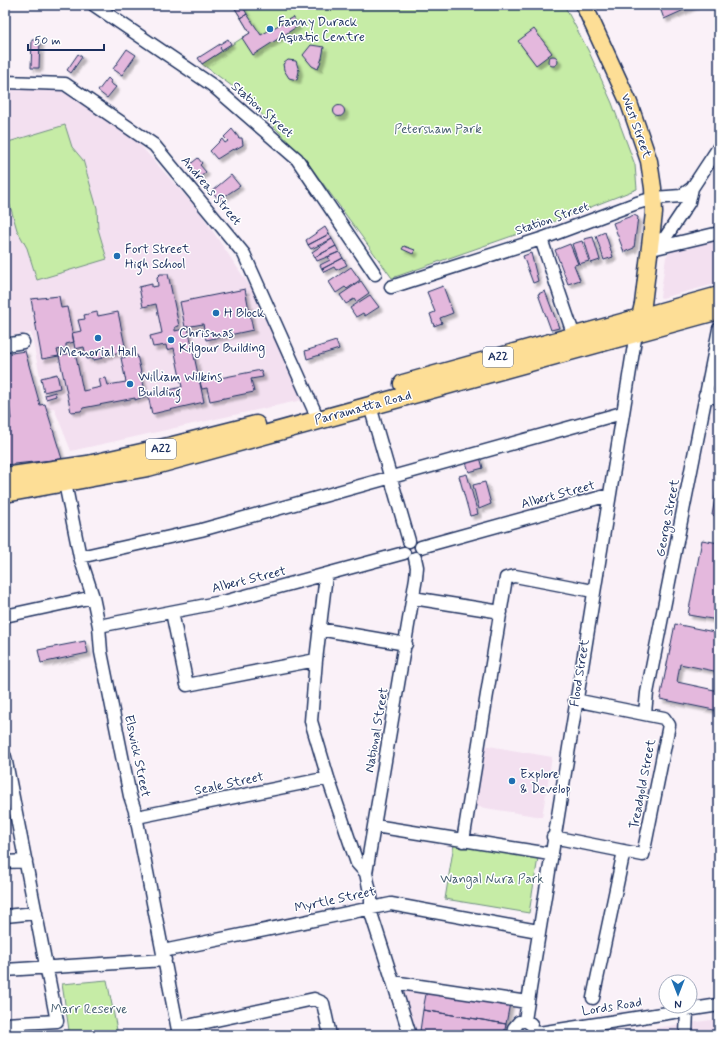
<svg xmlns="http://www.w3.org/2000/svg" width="724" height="1040" viewBox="0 0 724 1040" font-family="Mynerve,sans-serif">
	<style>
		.built { fill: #f3e0f0 }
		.green { fill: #c6eca6; stroke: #708e82 }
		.building { fill: #e4b8dd; stroke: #1b2f5e; filter: url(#shadow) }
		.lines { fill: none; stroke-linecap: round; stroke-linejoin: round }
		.minor-casing { stroke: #1b2f5e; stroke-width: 15 }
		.major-casing { stroke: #1b2f5e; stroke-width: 19 }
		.highway-casing { stroke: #1b2f5e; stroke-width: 21 }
		.minor { stroke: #fff; stroke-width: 12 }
		.major { stroke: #fdde96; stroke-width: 16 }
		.highway { stroke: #fdde96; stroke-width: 18 }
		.poi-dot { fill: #1f6fb2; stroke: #fff; stroke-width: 1.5 }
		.labels { text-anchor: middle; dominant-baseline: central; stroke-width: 3; stroke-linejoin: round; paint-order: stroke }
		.shield { fill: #fff; stroke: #5f6d8e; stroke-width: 1 }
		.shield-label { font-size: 12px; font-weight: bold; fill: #1b2f5e }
		.poi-label { font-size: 13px; fill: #1b2f5e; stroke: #fff; text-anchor: start }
		.street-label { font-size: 13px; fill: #1b2f5e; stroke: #fff }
		.park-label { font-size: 13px; fill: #465e70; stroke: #fff }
	</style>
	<defs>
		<filter id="shadow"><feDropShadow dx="3.5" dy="3.5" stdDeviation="1" flood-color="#0004"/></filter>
	</defs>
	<rect width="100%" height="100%" fill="#faf1f8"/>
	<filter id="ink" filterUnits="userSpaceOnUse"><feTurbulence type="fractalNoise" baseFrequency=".025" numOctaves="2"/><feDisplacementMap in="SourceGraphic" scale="8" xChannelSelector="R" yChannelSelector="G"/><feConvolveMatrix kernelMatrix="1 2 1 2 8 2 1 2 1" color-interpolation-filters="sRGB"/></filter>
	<g filter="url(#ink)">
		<path class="built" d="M59,85l63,40 77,86 61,90 42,99 -231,51 -17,-43 -7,1 -16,-76 -26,3v-250z
			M719,236v47l-57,15 -2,-1 6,-40 6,-10z
			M483,745l69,12 -10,60 -69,-11z
			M393,982l118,20 -5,33h-96z
			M719,1019v16h-107l77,-12z"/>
		<path class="green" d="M233,5h331l25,47 23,51 23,62 2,24 -82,32 -163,57 -87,-119 -65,-67 -38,-28 48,-31z
			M65,125l7,22 11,13 14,48 1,21 9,30 -70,21 -10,-32 -10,-18 -12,-42v-45z
			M454,844l84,14 -9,55 -84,-14z
			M107,980l11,55h-70l21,-5 -7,-46z"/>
		<path class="building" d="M233,5h9l5,9 -6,4z
			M659,5h36l-31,14z
			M247,14l14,21 32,-18 5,9 -45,29 -11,-17 8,-5 -9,-15z
			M534,29l18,24 -16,12 -18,-24z
			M228,39l3,5 -8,5 -2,-2 -1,1 2,3 -20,13 -4,-6z
			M32,40h8l-1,28h-8z
			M311,45l13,2 -2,11 -4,11 -6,-3 -9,-11z
			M127,49l9,6 -14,20 -9,-6z
			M78,54l4,3 -11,16 -4,-3z
			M548 61a5 5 0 1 1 10 0a5 5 0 1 1-10 0Z
			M288,60l8,1 3,10 -2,9 -8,-2 -5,-8 -1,-6z
			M108,78l3,3 -1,2 6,4 -9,11 -9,-7z
			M333.5 111a5.5 5.5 0 1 1 11 0a5.5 5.5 0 1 1-11 0Z
			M232,129l7,9h3l1,7 -9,5 -1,-1 -16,10 -7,-8 12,-12 3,4 3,-2 -4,-4z
			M198,158l4,5 -2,2 6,7 -8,7 -10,-13z
			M231,175l9,11 -21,14 -7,-9z
			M634,215l4,2 -4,31 -10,4 -11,-29z
			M325,227l4,7 -21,11 -2,-5z
			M605,232l8,25 -9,3 -8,-24z
			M329,234l3,5 -21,10 -3,-4z
			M593,237l7,23 -9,3 -7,-24z
			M332,239l4,7 -21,11 -3,-5z
			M582,241l7,20 -10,3 -7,-20z
			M570,244l8,20 -4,1 6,15 -12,4 -13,-34z
			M336,246l3,6 -22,9 -2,-4z
			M404,246l11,4 -2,4 -11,-5z
			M339,252l4,6 -21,11 -2,-4 10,-5 -2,-3z
			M531,253l7,28 -5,2 -10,-27z
			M343,258l4,7 -11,5 -2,-3 -10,5 -2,-3z
			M351,267l9,13 -13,9 -2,-2 -9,6 -7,-11z
			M160,274h8l11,52 -4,1v4l13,-3 16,74 -52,12 -4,-19 34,-8 -8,-39 -7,2 -1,-5 -13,2 -3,-11 12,-3 -6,-29 -13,3 -4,-20 13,-3v3l6,-1 -1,-9z
			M361,281l8,12 -13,9 -2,-3 -8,5 -6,-9z
			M443,286l10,27 -13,5 2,5 -8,3 -4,-12 5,-2 -8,-20z
			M245,289l8,41 -47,10 -3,-16 -18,3 -5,-25z
			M545,291l14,37 -8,2 -13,-36z
			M370,295l9,12 -14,9 -2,-3 -7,4 -6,-9z
			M59,296l2,12 6,-1 7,35 -8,2v4l-9,2 2,6 -17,3 -11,-60z
			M97,312l1,4 20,-4 8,39 -24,5 1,2 -10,2 -1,-2 -5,1 -3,-12 -9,2 -3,-16 9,-2 -3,-11 7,-1 -1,-4z
			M336,341l3,8 -32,10 -2,-8z
			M25,351l15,54 5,-1 17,55 -57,6v-45l6,-1 -3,-23 -3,1v-43z
			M75,352l8,39 18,-4 -2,-8 7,-1 2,7 18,-3 -5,-24 16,-3 9,41 -11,4v-2l-52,10 -2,3 -10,1 -12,-56z
			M261,370l2,7 -12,2 3,13 -44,9 -3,-13 -5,1 -2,-7z
			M57,374l3,14 -16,4 -3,-14z
			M55,392l1,4 -10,3 -1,-4z
			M480,457l3,11 -14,4 -3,-10z
			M467,474l11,40 -8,2 -11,-40z
			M485,482l6,22 -12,5 -6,-24z
			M717,487h2v29l-7,-1z
			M702,540l17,3 -1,77 -30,-5z
			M675,624l44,9v39l-39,-8 -3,18 42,9v20l-59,-12z
			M85,641l3,12 -47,10 -3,-13z
			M427,989l83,14 -4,21 -83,-14z
			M423,1010l83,14 -2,11h-61l-23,-4z"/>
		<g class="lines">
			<g class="minor-casing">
				<path id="minor" d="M94,5l118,80 85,74 78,115
					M5,82l60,2 89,61 90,109 70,156
					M541,239l33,97
					M651,243l14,-5 24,-36 3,-14
					M656,248l63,-15
					M391,287l150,-48 96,-36 17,-5 27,-2 11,-8 27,-41
					M5,345l18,-3
					M705,395l14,3
					M370,406l39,135
					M65,483l15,74 13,40 6,29 2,26 29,144 5,15 44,224
					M421,547l188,-52
					M80,557l121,-27 421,-117
					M326,575l-10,85 -5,61 17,57 29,85 9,10
					M413,598l88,14
					M172,612l15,73 129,-25
					M5,616l88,-19
					M99,626l128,-25 177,-48
					M319,629l87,15
					M645,713l2,-20 72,-364
					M5,757l52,264 -52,3
					M137,817l191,-39
					M375,826l175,28
					M553,837l90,18 26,-130 -5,-7 -89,-18
					M463,841l43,-263 9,-2 78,15
					M5,862l21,-1
					M5,916l31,-3
					M163,951l228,-47 147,27
					M5,970l160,-10
					M393,982l134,20
					M593,998l31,-147
					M525,1020l111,-687
					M178,1028l136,-29 9,4 7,32
					M533,1032l6,1 180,-28
					M410,1035l-39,-122v-16l-5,-24 50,-295 1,-11 -2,-9
					M516,1035l-2,-7 5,-6 6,-2 6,4
					M686,1035l1,-25"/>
			</g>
			<g class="major-casing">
				<path id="major" d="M584,5l45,98 20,58 4,27 1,25 -11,91 -6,26"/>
			</g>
			<g class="highway-casing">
				<path id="highway" d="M403,384l316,-88
					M5,477l83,-12 85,-19 83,-21
					M5,493l143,-26 571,-157"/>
			</g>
			<use href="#minor" class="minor"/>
			<use href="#major" class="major"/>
			<use href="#highway" class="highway"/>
		</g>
	</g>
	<g class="poi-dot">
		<circle cx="270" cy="29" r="4"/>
		<circle cx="117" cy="256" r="4"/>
		<circle cx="216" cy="313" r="4"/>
		<circle cx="98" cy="338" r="4"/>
		<circle cx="171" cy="340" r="4"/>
		<circle cx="130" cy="384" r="4"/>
		<circle cx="512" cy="781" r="4"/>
	</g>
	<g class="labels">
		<g class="shield">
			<rect x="483" y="347" width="30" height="20" rx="3"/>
			<rect x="146" y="439" width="30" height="20" rx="3"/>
		</g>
		<g class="shield-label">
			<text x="498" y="357">A22</text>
			<text x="161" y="449">A22</text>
		</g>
		<g class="poi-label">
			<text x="278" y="22">Fanny Durack<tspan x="278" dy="15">Aquatic Centre</tspan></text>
			<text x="125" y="249">Fort Street<tspan x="125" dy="15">High School</tspan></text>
			<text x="224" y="313">H Block</text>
			<text x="179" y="333">Chrismas<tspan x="179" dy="15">Kilgour Building</tspan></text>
			<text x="98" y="352" text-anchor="middle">Memorial Hall</text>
			<text x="138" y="377">William Wilkins<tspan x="138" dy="15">Building</tspan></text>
			<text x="520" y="774">Explore<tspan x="520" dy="15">&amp; Develop</tspan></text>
		</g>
		<g class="street-label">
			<text transform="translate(262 110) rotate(41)">Station Street</text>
			<text transform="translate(636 126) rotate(70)">West Street</text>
			<text transform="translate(211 191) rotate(50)">Andreas Street</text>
			<text transform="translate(552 219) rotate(-19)">Station Street</text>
			<text transform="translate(363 408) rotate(-15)">Parramatta Road</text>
			<text transform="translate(558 495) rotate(-15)">Albert Street</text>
			<text transform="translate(668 518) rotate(-79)">George Street</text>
			<text transform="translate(249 580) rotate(-14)">Albert Street</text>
			<text transform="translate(580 673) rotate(-81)">Flood Street</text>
			<text transform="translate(377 730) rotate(-80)">National Street</text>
			<text transform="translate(137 756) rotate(78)">Elswick Street</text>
			<text transform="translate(229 784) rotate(-12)">Seale Street</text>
			<text transform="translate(643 784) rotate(-79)">Treadgold Street</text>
			<text transform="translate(335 900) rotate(-12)">Myrtle Street</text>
			<text transform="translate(612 1007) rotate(-9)">Lords Road</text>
		</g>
		<g class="park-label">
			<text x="438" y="129">Petersham Park</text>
			<text x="492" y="879">Wangal Nura Park</text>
			<text x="89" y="1009">Marr Reserve</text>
		</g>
	</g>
	<rect width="724" height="1040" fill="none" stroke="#fff" stroke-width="20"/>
	<rect x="10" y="10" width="704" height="1020" fill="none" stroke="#1b2f5e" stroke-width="1.5" filter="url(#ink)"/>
	<g transform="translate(678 994) rotate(180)"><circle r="19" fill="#ffffff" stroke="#a4acbf"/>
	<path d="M0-3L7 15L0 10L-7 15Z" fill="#1f6fb2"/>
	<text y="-6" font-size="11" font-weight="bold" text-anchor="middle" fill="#1b2f5e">N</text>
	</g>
	<path d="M28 44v6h76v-6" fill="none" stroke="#1b2f5e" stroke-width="2"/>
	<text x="34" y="44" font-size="12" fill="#1b2f5e" stroke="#ffffff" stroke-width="3" paint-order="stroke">50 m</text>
</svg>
